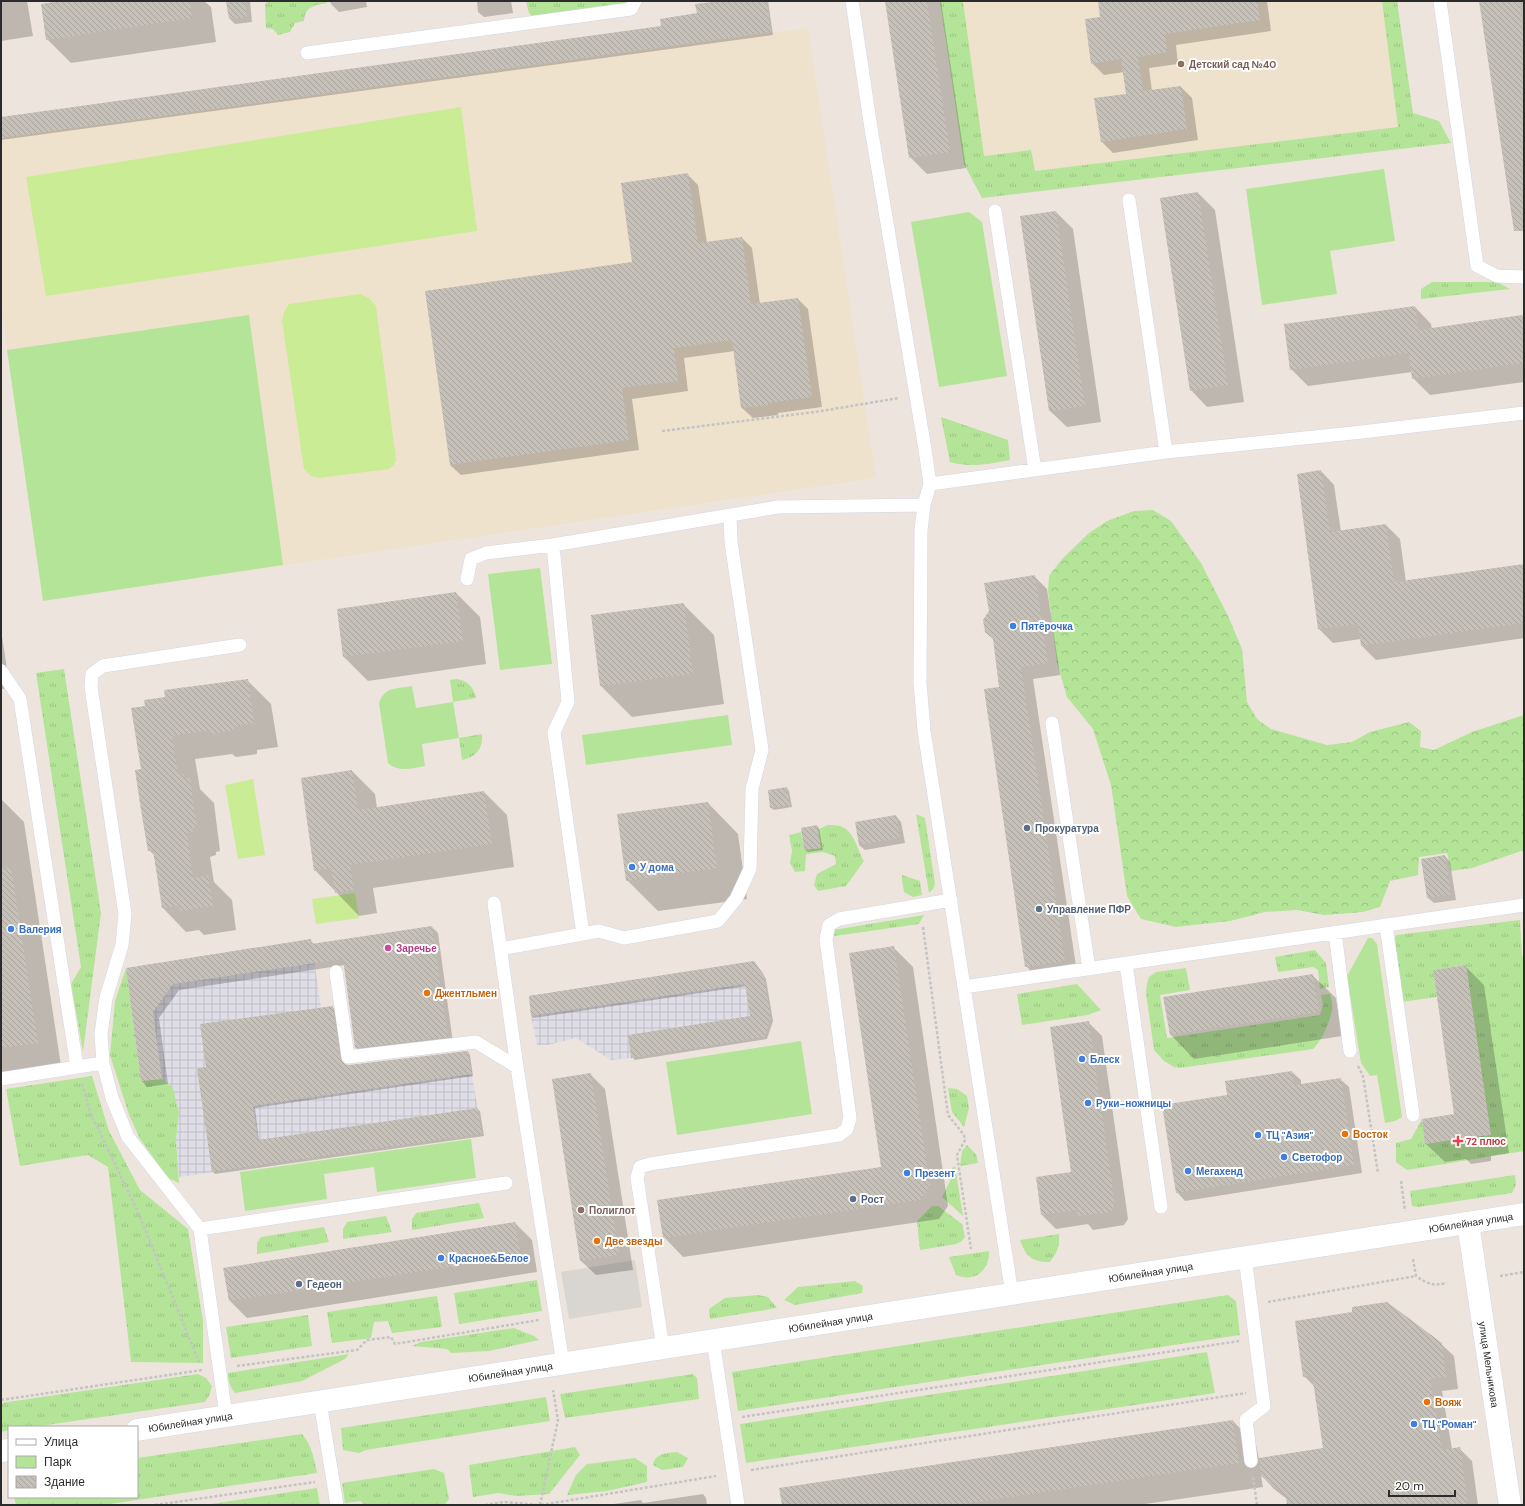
<svg xmlns="http://www.w3.org/2000/svg" width="1525" height="1506" viewBox="0 0 1525 1506" font-family="'DM Sans',sans-serif">
	<style>
		.industrial { fill: url(#industrial-grid) }
		.education { fill: #efe2cc }
		.grass { fill: url(#grass-tufts) }
		.forest { fill: url(#forest-crowns) }
		.park { fill: #b4e498 }
		.pitch { fill: #c9ec94 }
		.plaza { fill: #d9d5d0 }
		.shadow { fill: #0003 }
		.building { fill: url(#building-back-hatch) }
		.lines { fill: none; stroke-linecap: round; stroke-linejoin: round }
		.service-casing { stroke: #d2d6e4; stroke-width: 14 }
		.secondary-casing { stroke: #d2d6e4; stroke-width: 23 }
		.path { stroke: #c4c4c4; stroke-width: 2.5; stroke-dasharray: 3 2; stroke-linecap: butt }
		.service { stroke: #fff; stroke-width: 13 }
		.secondary { stroke: #fff; stroke-width: 22 }
		.education-dot { fill: #8d6e63; stroke: #fff; stroke-width: 1.5 }
		.shop-dot { fill: #3f7fe0; stroke: #fff; stroke-width: 1.5 }
		.service-dot { fill: #5c6f8a; stroke: #fff; stroke-width: 1.5 }
		.hotel-dot { fill: #d1479c; stroke: #fff; stroke-width: 1.5 }
		.food-dot { fill: #e8710a; stroke: #fff; stroke-width: 1.5 }
		.health-dot { fill: #e0444e; stroke: #fff; stroke-width: 1.5 }
		.labels { text-anchor: middle; dominant-baseline: central; stroke-width: 4; stroke-linejoin: round; paint-order: stroke }
		.education-label { font-size: 10px; font-weight: bold; fill: #785e54; stroke: #fff; text-anchor: start }
		.shop-label { font-size: 10px; font-weight: bold; fill: #366cbe; stroke: #fff; text-anchor: start }
		.service-label { font-size: 10px; font-weight: bold; fill: #4e5e75; stroke: #fff; text-anchor: start }
		.hotel-label { font-size: 10px; font-weight: bold; fill: #b23c85; stroke: #fff; text-anchor: start }
		.food-label { font-size: 10px; font-weight: bold; fill: #c56008; stroke: #fff; text-anchor: start }
		.health-label { font-size: 10px; font-weight: bold; fill: #be3a42; stroke: #fff; text-anchor: start }
		.street-label { font-size: 10px; fill: #2b2b2b; stroke: #fff }
	</style>
	<defs>
		<pattern id="industrial-grid" width="8" height="8" patternUnits="userSpaceOnUse"><rect width="8" height="8" fill="#dfdde5"/><path d="M0 4h8M4 0v8" fill="none" stroke="#c0bec5"/></pattern>
		<pattern id="grass-tufts" width="24" height="20" patternUnits="userSpaceOnUse"><rect width="24" height="20" fill="#b4e498"/><path d="M3 7l-1-3M5 7V3M7 7l1-3M15 17l-1-3M17 17v-4M19 17l1-3" fill="none" stroke="#9bc483"/></pattern>
		<pattern id="forest-crowns" width="20" height="18" patternUnits="userSpaceOnUse"><rect width="20" height="18" fill="#b4e498"/><path d="M2 6a3 3 0 1 1 6 0M12 15a3 3 0 1 1 6 0" fill="none" stroke="#9bc483"/></pattern>
		<pattern id="building-back-hatch" width="6" height="6" patternUnits="userSpaceOnUse"><rect width="6" height="6" fill="#c5c0b8"/><path d="M-1 5l2 2M0 0l6 6M5-1l2 2" fill="none" stroke="#a9a59e"/></pattern>
	</defs>
	<rect width="100%" height="100%" fill="#ede5dd"/>
	<path class="industrial" d="M311,939l19,131 138,-19 14,83 -303,43 -3,-38 3,-26 -6,-25 -11,-9 -21,2 -15,-113z
		M754,961l10,14 7,43 -6,19 -134,21 -20,2 -35,-22 -28,7h-11l-6,-29 -2,-20z"/>
	<path class="education" d="M963,1h419l16,126 -363,44 -4,-21 -47,6z
		M808,28l68,450 -833,123 -42,-297v-166z"/>
	<path class="grass" d="M268,1h59v2c-13,2 -22,4 -23,18l-9,2 -5,9 -12,3 -5,-6 -7,-1 -1,-24z
		M526,1h101l-4,5 -88,13 -6,-6z
		M940,1h23l21,155 47,-6 4,21 363,-44 -16,-126h15l16,112 26,8 12,22 -469,55 -18,-34z
		M1432,282h65l13,7 -89,10v-10z
		M941,417l67,23 2,20c-22,4 -38,8 -60,2z
		M64,669l37,244 -18,139 -12,-68 10,-17 -45,-294z
		M457,679c11,2 17,8 19,19l-23,4 -3,-22z
		M482,734c1,15 -6,23 -20,26l-3,-22z
		M916,814l9,4 10,66 -2,5 -4,4z
		M827,825c4,0 9,0 13,1 14,4 17,23 24,35l-18,25 -28,5 -4,-6 3,-11 19,-10 -1,-8 -12,-4 -17,2 -1,17 -10,1 -5,-9 2,-12 -3,-16 12,-3 3,18 17,-2 -3,-18z
		M902,875l18,6 2,14 -9,2 -9,-5 -2,-12z
		M924,915l-5,9 -91,13 5,-7z
		M1520,920l2,36 2,1v194l-117,19 -11,-8v-19l15,-4 11,-20 4,25 24,-4 1,5 22,-3 -1,-5 18,-2 -24,-170 -33,5 4,27 -36,5 -8,-61 3,-6z
		M1315,950l11,13 3,24 -9,2 -2,-19 -5,-3 -35,5 -3,-15z
		M126,968l15,113 21,-2 11,9 6,25 -3,26 3,44 -11,-5 -28,-39 -11,-24 -19,-60 5,-54z
		M1186,968l4,22 -30,5 7,43 153,-23 3,-10 -2,-10 9,-1c1,5 3,10 2,15 -1,11 -11,33 -19,40l-133,19 -6,-1 -10,-6 -10,-11 -8,-57 1,-10 2,-6 7,-5z
		M1077,984l24,26 -13,5 -66,10 -5,-31z
		M92,1076l17,55 31,59 48,39 15,92v42l-72,-1 -23,-195 -20,-12 -68,11 -14,-77z
		M948,1088l9,1 10,7 2,12 -5,19 -12,-15z
		M967,1145l9,9 2,9 -18,3 2,-15z
		M955,1166l8,50 -21,-19 8,-16 2,-13z
		M1515,1175l1,10 -4,8 -94,14 -6,-1 -2,-15z
		M479,1203l5,15 -72,12v-11l4,-6z
		M932,1206h6l24,18 3,13 -3,4 -6,3 -36,6 -3,-29z
		M386,1216l6,16 -49,7v-10l4,-7z
		M324,1227l5,15 -72,12v-11l4,-6z
		M1059,1234c1,12 -2,19 -9,28 -18,0 -24,-5 -30,-22z
		M989,1251c1,19 -14,32 -33,24l-7,-18z
		M537,1280l5,31 -83,13 -5,-31z
		M855,1281l8,5 -1,7 -67,12 -11,-5 14,-13z
		M758,1295l10,2 9,11 -67,11 -1,-10 16,-11z
		M1228,1295l8,6 4,34 -502,76 -6,-39z
		M437,1296l5,31 -50,6 -4,-12 -14,1 -3,16 -39,5 -5,-31z
		M308,1315l4,31 -81,12 -5,-31z
		M514,1328l20,8 5,4 -50,11 -38,2 -4,-4 -35,-3 9,-4z
		M1207,1352l8,41 -469,70 -6,-39z
		M349,1354l-4,5 -43,22 -67,12c-5,-6 -7,-12 -7,-20z
		M198,1374l8,4 6,8 -3,10 -4,6 -172,25h-24v3l-8,2v-29z
		M693,1374l4,4 2,21 -134,19 -5,-24z
		M546,1397l4,24 -184,29 -7,3 -16,-3 -2,-22z
		M302,1434c10,12 12,24 15,39l-214,32h-87l-2,-8h123v-39z
		M575,1447l5,8 -31,39 -33,2 -18,-3 -25,4 -4,-32z
		M677,1452l11,6 -5,9 -21,3 -9,-5c2,-12 14,-12 24,-13z
		M635,1458l12,8v16l-40,9 -40,4 9,-20 11,-11z
		M434,1469l10,4 5,26 -4,5 -82,1 -2,-4 -16,2 -3,-20z
		M317,1488l3,17h-116z"/>
	<path class="forest" d="M1153,510l18,11 30,42 28,55 13,31 5,53 10,17 14,10 56,16 25,-3 18,-10 39,-10 12,9 -1,16 14,3 38,-18 52,-17v135l-52,18 -21,3 -4,-18 -28,4 -1,18 -28,6 -10,26 -17,5 -39,3 -27,-5 -32,2 -35,9 -54,6 -35,-8 -14,-23 -16,-111 -18,-56 -26,-32 -10,-34 -9,-72 1,-15 13,-17 27,-26 18,-12 27,-10z"/>
	<path class="park" d="M1384,169l11,72 -65,10 7,43 -75,11 -16,-116z
		M969,212l13,10 25,154 -68,11 -28,-165z
		M249,315l34,250 -240,36 -36,-251z
		M540,568l12,96 -52,6 -12,-96z
		M412,686l4,22 37,-6 6,36 -37,6 3,22c-13,2 -26,7 -37,-3l-9,-60c6,-17 18,-14 33,-17z
		M728,715l4,30 -146,20 -4,-30z
		M1368,938h4l5,6 25,173 -7,4 -10,2 -8,-48 -7,1 -9,-13 -14,-87z
		M801,1041l11,73 -135,21 -11,-73z
		M471,1139l5,39 -99,14 -3,-25 -50,7 3,25 -82,12 -5,-39z"/>
	<path class="pitch" d="M461,107l16,124 -431,65 -20,-119z
		M360,294l9,4 7,8 20,154 -2,5 -5,4 -70,9 -8,-2 -7,-7 -22,-148 2,-9 5,-8z
		M253,779l12,76 -27,4 -13,-74z
		M355,893l4,25 -43,6 -4,-25z"/>
	<path class="plaza" d="M635,1260l7,47 -73,12 -8,-47z"/>
	<path class="shadow" d="M1,1h26l6,35 -32,5z
		M67,1h137l7,6 5,35 -145,21 -24,-24z
		M227,1h23l2,21 -17,2 -5,-5z
		M330,1h36l1,6 -28,5 -8,-8z
		M477,1h34l2,12 -29,4 -6,-5z
		M728,1h40l5,34 -772,105v-22l661,-91 36,-13z
		M886,1h55l25,167 -39,6 -17,-17z
		M1099,1h168l4,30 -95,14 2,19 -29,4 3,23 29,-4 11,11 6,42 -85,13 -11,-11 25,-47 -3,-23 -20,3 -12,-12 10,-45z
		M1480,1h44v215z
		M688,175l10,10 9,58 35,-5 10,10 8,56 38,-5 10,10 14,98 -44,6v2l-25,3 -11,-10 -7,-57 -51,7 4,33 -56,8 7,51 -178,25 -11,-10 183,-202z
		M1198,193l17,17 29,192 -37,5 -16,-17z
		M1056,212l17,17 28,193 -34,5 -17,-16z
		M1415,307l16,17 1,5 90,-13 2,2v64l-94,13 -17,-17 -1,-6 -104,14 -17,-17z
		M1321,471l13,14 7,47 45,-7 14,14 6,43 118,-17v73l-148,22 -14,-14 -1,-7 -28,4 -14,-14 -21,-154z
		M1034,576l13,13 13,86 -27,4 44,294 -38,6 -13,-13 -25,-278z
		M456,593l24,24 6,47 -118,17 -24,-24z
		M683,604l31,31 10,69 -92,13 -31,-31z
		M1,630l9,58 -9,1z
		M247,680l24,24 7,43 -21,3v4l-21,3 -4,-3 -37,5 5,30 14,14 6,48 -4,1v3l-6,2 4,25 18,18 4,30 -32,5 -5,-5 -13,2 -23,-24 -8,-52 -6,-6 -7,-80 4,-63z
		M352,771l23,23 2,14 107,-16 23,23 7,52 -141,21 4,25 -18,3 -44,-46z
		M787,788l2,3 3,16 -18,3 -3,-2z
		M1,799l23,23 37,244 -60,10z
		M708,803l30,31 9,65 -89,12 -31,-31z
		M896,816l5,6 4,21 -40,7 -6,-5z
		M817,826l2,2 4,22 -15,2 -3,-2 -3,-22z
		M1445,856l5,6 6,38 -22,3 -6,-5 -6,-38z
		M432,927l6,6 15,110 -91,11 -6,-6 -11,-83 -166,25 -20,28 9,66 -21,3 -5,-6 -15,-112 183,-29 5,5z
		M894,948l19,19 35,239 -9,13 -256,38 -19,-20 218,-70z
		M754,962l12,17 7,42 -6,18 -132,21 -3,-3 119,-40 -4,-31 -213,32 -2,-2 -2,-20z
		M1465,966l19,19 25,168 -18,3v5l-20,3 -5,-5 -21,3 -19,-18 29,-29z
		M1312,975l24,23 6,38 -148,23 -23,-24z
		M332,1007l3,2 7,52 3,5 123,-14 2,3 3,21 -218,32 4,33 218,-32 3,2 4,25 -269,38 -2,-2 -6,-104z
		M1089,1023l13,13 26,183 -4,6 -31,5 -5,-6 -32,5 -14,-14 30,-42z
		M1292,1072l9,8v5l39,-6 9,8 13,86 -177,28 -8,-9 52,-96z
		M590,1074l15,15 28,181 -37,5 -15,-14z
		M515,1223l17,17 5,32 -290,46 -17,-17z
		M1441,1344l13,12 4,33 -16,2 10,58 7,-1 13,13 6,44h-190l-1,-6 -13,-10 -13,-14 2,12 -125,18h-355l450,-84 23,24 3,14 65,-10 -9,-62 -11,-11z
		M703,1494l3,4 1,7h-100l34,-5 2,3z"/>
	<path class="building" d="M60,1h130l2,17 -146,22 -5,-36z
		M226,1h19l2,16 -18,2z
		M721,1h46l4,31 -770,106v-21l660,-91 -1,-7 37,-6 -2,-9z
		M885,1h42l23,151 -41,6z
		M1098,1h159l3,19 -95,14 2,18 -29,5 5,34 38,-5 6,43 -86,13 -7,-44 32,-4 -5,-35 -30,5 -6,-45 15,-2z
		M1479,1h40l5,33v197h-10z
		M688,173l10,70 44,-6 9,67 47,-6 14,99 -44,6v2l-27,3 -9,-68 -58,8 4,33 -56,7 7,52 -179,25 -25,-174 207,-29 -11,-79z
		M1198,192l30,193 -38,6 -30,-193z
		M1056,211l29,195 -36,5 -29,-195z
		M1415,306l3,24 104,-15 2,13v35l-112,16 -3,-26 -119,17 -6,-46z
		M1321,470l9,62 56,-8 8,58 130,-18v59l-163,23 -3,-22 -40,5 -21,-155z
		M1035,575l13,88 -27,4 44,294 -40,6 -41,-278 15,-2 -6,-48 -8,-7 -2,-12 6,-9 -5,-28z
		M456,592l7,49 -120,16 -6,-48z
		M684,603l9,71 -93,12 -9,-71z
		M248,679l6,44 -20,4v3l-23,4 -1,-4 -38,6 6,39 6,-1 1,5 5,-1 7,49 -5,1 1,4 -6,1 6,45 15,-3 5,31 -33,5 -1,-5 -17,2 -9,-58 -5,1 -7,-41 -6,-40 6,-1 -10,-61 14,-2 -1,-6 21,-3 -1,-7z
		M352,770l6,40 126,-19 8,53 -142,21 4,25 -19,3 -4,-25 -17,3 -13,-93z
		M787,787l3,18 -20,3 -2,-18z
		M708,802l9,66 -91,13 -9,-67z
		M896,815l4,23 -41,7 -4,-23z
		M817,825l4,23 -17,2 -3,-22z
		M1445,855l6,40 -24,3 -6,-39z
		M11,867l27,176 -37,5v-180z
		M432,926l16,111 -93,11 -12,-89 -170,25 -20,28 9,67 -21,2 -15,-113 185,-29v5z
		M894,946l36,240 -10,14 -257,38 -6,-38 224,-33 -32,-214z
		M754,961l10,14 7,43 -6,19 -134,21 -3,-23 122,-19 -5,-32 -214,32 -2,-20z
		M1466,965l25,170 -19,2 1,5 -22,3 -1,-5 -25,4 -3,-25 32,-5 -21,-144z
		M1313,974l6,38 -149,23 -7,-38z
		M333,1006l7,52 5,6 4,1 119,-14 4,23 -219,32 5,34 220,-32 4,26 -270,38 -15,-103 9,-2 -6,-43z
		M1089,1021l26,184 -5,7 -32,4 -1,-6 -36,5 -5,-38 35,-5 -21,-145z
		M1292,1071l2,14 47,-7 13,87 -178,28 -14,-88 65,-10 -2,-14z
		M591,1073l28,182 -39,6 -28,-182z
		M515,1222l6,34 -292,45 -6,-33z
		M1387,1302l55,41 4,34 -16,2 4,21 8,50 18,-3 8,58h-181l-1,-9 -25,-20 -2,-18 64,-10 -11,-73 -9,2 -8,-56 57,-9v-5z
		M1233,1420l6,43 -282,42h-175l-3,-17z"/>
	<g class="lines">
		<g class="service-casing">
			<path id="service" d="M852,1l18,121 55,327 5,35 -6,21 -3,25 -1,152 4,49 88,563
				M1440,1l37,265 20,10 27,1
				M307,53l324,-44 4,-8
				M1129,200l37,252
				M995,211l40,259
				M930,484l236,-32 187,-19 171,-20
				M553,545l15,157 -14,30 29,202
				M467,579l4,-20 15,-6 67,-8 225,-38 146,-2
				M1,671l19,28 57,368
				M1052,723l37,246
				M494,903l23,164 46,297
				M1386,925l27,190
				M1335,932l15,119
				M501,949l98,-18 25,7 94,-17 18,-22 14,-30 2,-80 10,-39 -31,-208 -1,-26
				M1126,964l35,243
				M336,972l12,85 128,-15 41,25
				M964,987l560,-82
				M1,1079l102,-16
				M200,1229l306,-46
				M1245,1257l19,149 -18,14 5,41
				M713,1340l25,165
				M663,1348l-26,-170 3,-11 10,-3 189,-29 8,-6 3,-11 -24,-179 3,-14 10,-6 112,-19
				M320,1402l17,103
				M226,1416l-26,-187 -72,-92 -16,-39 -9,-35 -2,-29 5,-36 16,-53 3,-31 -34,-227 1,-13 11,-8 137,-21"/>
		</g>
		<g class="secondary-casing">
			<g id="secondary">
				<path id="s1" d="M1468,1223l42,282"/>
				<path id="s2" d="M137,1430l1387,-216"/>
				<path d="M1,1451l8,-1"/>
			</g>
		</g>
		<path class="path" d="M662,431l153,-19 84,-14
			M923,927l25,188 16,20 1,5 -8,15 14,94
			M1358,1066l5,10 15,97
			M82,1084l8,28 48,100 61,150
			M1401,1181l4,30
			M1413,1259l3,17c11,8 17,10 31,7
			M1500,1276l24,-4
			M1268,1302l148,-26
			M237,1366l120,-16 10,-10 24,-3 4,7 144,-24
			M1,1400l201,-30
			M742,1417l497,-76
			M751,1470l495,-77
			M1253,1477l4,28
			M155,1505l160,-23
			M485,1505l20,-3 33,3
			M540,1505l18,-85 -5,-30
			M541,1505l175,-29"/>
		<use href="#service" class="service"/>
		<use href="#secondary" class="secondary"/>
	</g>
	<g class="education-dot">
		<circle cx="1181" cy="64" r="4"/>
		<circle cx="581" cy="1210" r="4"/>
	</g>
	<g class="shop-dot">
		<circle cx="1013" cy="626" r="4"/>
		<circle cx="632" cy="867" r="4"/>
		<circle cx="11" cy="929" r="4"/>
		<circle cx="1082" cy="1059" r="4"/>
		<circle cx="1088" cy="1103" r="4"/>
		<circle cx="1258" cy="1135" r="4"/>
		<circle cx="1284" cy="1157" r="4"/>
		<circle cx="1188" cy="1171" r="4"/>
		<circle cx="907" cy="1173" r="4"/>
		<circle cx="441" cy="1258" r="4"/>
		<circle cx="1414" cy="1424" r="4"/>
	</g>
	<g class="service-dot">
		<circle cx="1027" cy="828" r="4"/>
		<circle cx="1039" cy="909" r="4"/>
		<circle cx="853" cy="1199" r="4"/>
		<circle cx="299" cy="1284" r="4"/>
	</g>
	<circle class="hotel-dot" cx="388" cy="948" r="4"/>
	<g class="food-dot">
		<circle cx="427" cy="993" r="4"/>
		<circle cx="1345" cy="1134" r="4"/>
		<circle cx="597" cy="1241" r="4"/>
		<circle cx="1427" cy="1402" r="4"/>
	</g>
	<path class="health-dot" d="M1456 1135h4v4h4v4h-4v4h-4v-4h-4v-4h4z"/>
	<g class="labels">
		<g class="education-label">
			<text x="1189" y="64">Детский сад №40</text>
			<text x="589" y="1210">Полиглот</text>
		</g>
		<g class="shop-label">
			<text x="1021" y="626">Пятёрочка</text>
			<text x="640" y="867">У дома</text>
			<text x="19" y="929">Валерия</text>
			<text x="1090" y="1059">Блеск</text>
			<text x="1096" y="1103">Руки-ножницы</text>
			<text x="1266" y="1135">ТЦ "Азия"</text>
			<text x="1292" y="1157">Светофор</text>
			<text x="1196" y="1171">Мегахенд</text>
			<text x="915" y="1173">Презент</text>
			<text x="449" y="1258">Красное&amp;Белое</text>
			<text x="1422" y="1424">ТЦ "Роман"</text>
		</g>
		<g class="service-label">
			<text x="1035" y="828">Прокуратура</text>
			<text x="1047" y="909">Управление ПФР</text>
			<text x="861" y="1199">Рост</text>
			<text x="307" y="1284">Гедеон</text>
		</g>
		<g class="hotel-label">
			<text x="396" y="948">Заречье</text>
		</g>
		<g class="food-label">
			<text x="435" y="993">Джентльмен</text>
			<text x="1353" y="1134">Восток</text>
			<text x="605" y="1241">Две звезды</text>
			<text x="1435" y="1402">Вояж</text>
		</g>
		<g class="health-label">
			<text x="1466" y="1141">72 плюс</text>
		</g>
		<g class="street-label">
			<text stroke="none"><textPath href="#s2" startOffset="1350">Юбилейная улица</textPath></text>
			<text stroke="none"><textPath href="#s2" startOffset="1026">Юбилейная улица</textPath></text>
			<text stroke="none"><textPath href="#s2" startOffset="702">Юбилейная улица</textPath></text>
			<text stroke="none"><textPath href="#s1" startOffset="143">улица Мельникова</textPath></text>
			<text stroke="none"><textPath href="#s2" startOffset="378">Юбилейная улица</textPath></text>
			<text stroke="none"><textPath href="#s2" startOffset="54">Юбилейная улица</textPath></text>
		</g>
	</g>
	<rect width="1525" height="1506" fill="none" stroke="#2b2b2b" stroke-width="4"/>
	<rect x="8" y="1426" width="130" height="72" fill="#ffffff" stroke="#aaaaaa"/>
	<rect x="16" y="1439" width="20" height="6" fill="#ffffff" stroke="#aaaaaa"/>
	<text x="44" y="1446" font-size="12" fill="#2b2b2b">Улица</text>
	<rect x="16" y="1456" width="20" height="12" fill="#b4e498" stroke="#aaaaaa"/>
	<text x="44" y="1466" font-size="12" fill="#2b2b2b">Парк</text>
	<rect x="16" y="1476" width="20" height="12" fill="url(#building-back-hatch)" stroke="#aaaaaa"/>
	<text x="44" y="1486" font-size="12" fill="#2b2b2b">Здание</text>
	<path d="M1389 1490v6h66v-6" fill="none" stroke="#2b2b2b" stroke-width="2"/>
	<text x="1395" y="1490" font-size="12" fill="#2b2b2b" stroke="#ffffff" stroke-width="3" paint-order="stroke">20 m</text>
</svg>
